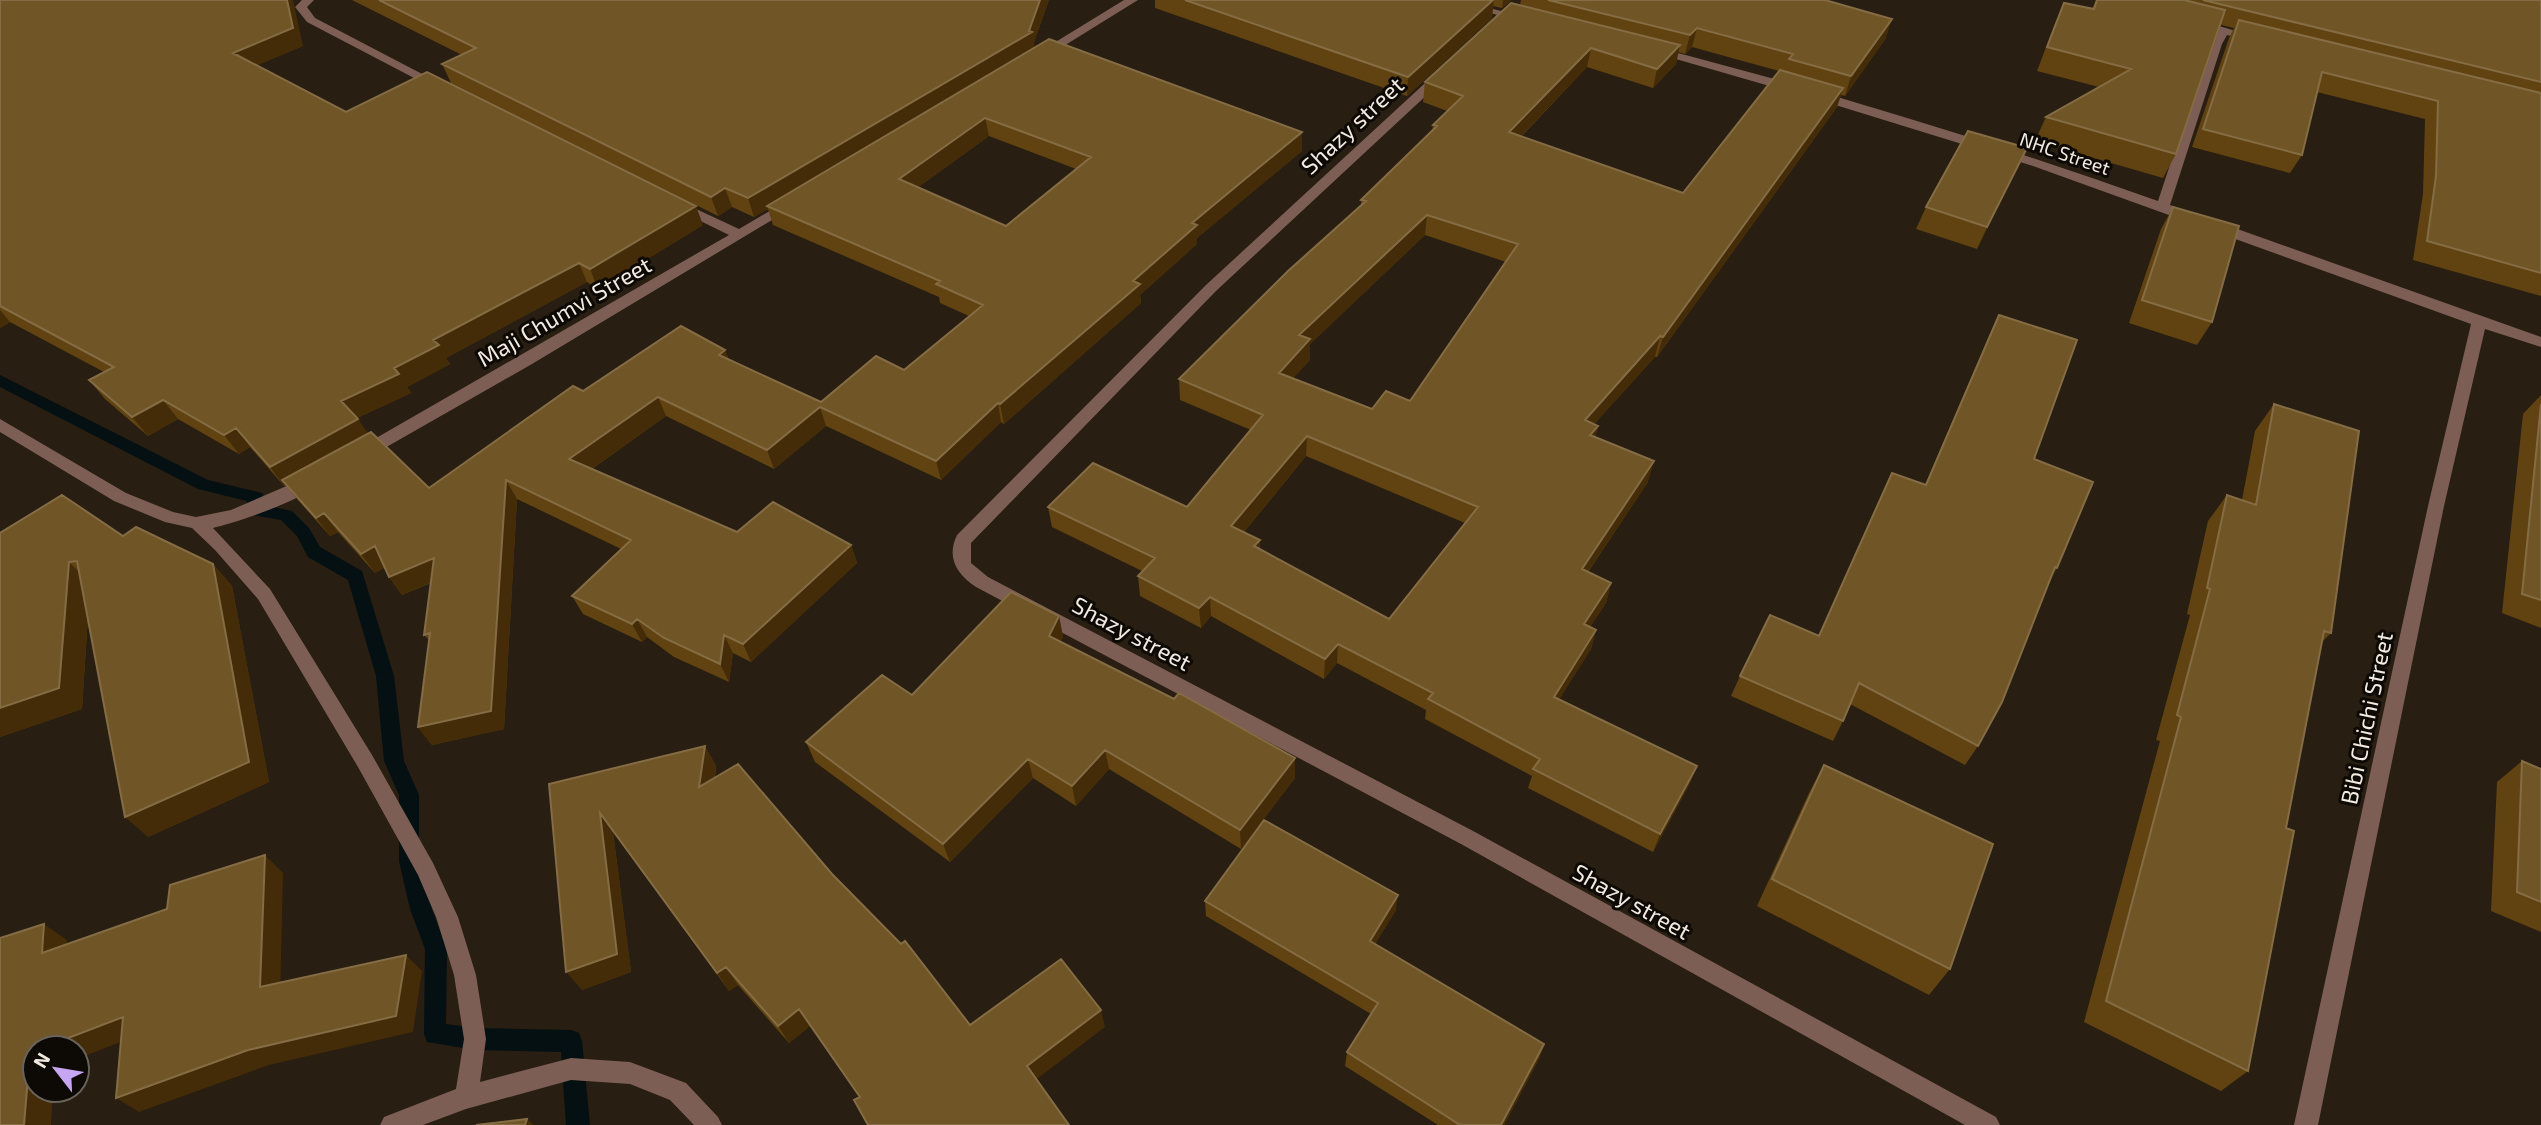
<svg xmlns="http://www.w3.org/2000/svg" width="2541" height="1125" viewBox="0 0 2541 1125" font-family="'Exo 2',sans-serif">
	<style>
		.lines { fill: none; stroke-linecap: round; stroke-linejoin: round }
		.stream { fill: #041012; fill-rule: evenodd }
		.minor { fill: #7c5e54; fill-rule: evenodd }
		.wall { fill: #604311; fill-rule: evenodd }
		.shaded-wall { fill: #432c07 }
		.building { fill: #705527; stroke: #846c44; stroke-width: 2; fill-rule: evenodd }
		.labels { text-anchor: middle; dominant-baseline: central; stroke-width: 6; stroke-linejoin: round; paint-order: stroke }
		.far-street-label { font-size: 19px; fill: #f2eae1; stroke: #0d0904 }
		.street-label { font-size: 23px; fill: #f2eae1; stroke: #0d0904 }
	</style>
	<rect width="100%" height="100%" fill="#281e11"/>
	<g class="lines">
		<path class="stream" d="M0,375l208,105 54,13 2,4 -1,8 29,6 17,17 11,19 42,24 32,105 10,85 15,34v66l13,48 15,40 -1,75 29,4 96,2 8,3 3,8 8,84h-24l-5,-73 -86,-2 -48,-8 -3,-8 1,-85 -15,-40 -11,-48v-66l-15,-34 -8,-85 -28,-96 -40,-23 -11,-21 -16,-16 -34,-6 -2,-4 2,-9 -49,-12 -198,-102z"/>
		<path class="minor" d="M302,0h12l-7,7 8,11 132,69 -2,3h-8l-130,-68 -12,-15z
			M1124,0h14l-92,57 -10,-3z
			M1439,0h21l67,18 -6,3z
			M2199,20l60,18 -6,4 -26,-7 -5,9 -52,161 371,132v10l-56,-18 -41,177 -126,619h-24l134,-619 43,-182 -438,-158 -191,-59 -194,-56 6,-4c170,43 338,95 504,154l52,-157 7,-12 -22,-6 -2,-2z
			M1440,72l4,1v6l-228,212 -245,252v20l17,14 487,255 521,285 4,8h-35l-504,-281 -485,-257c-19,-13 -30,-29 -19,-52l249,-250 230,-212z
			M679,201l60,28 46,-27h10l2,3 -265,159 -163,93h-12l-2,-4 2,-4 372,-214 -55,-27v-6z
			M0,419l126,74 47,19 23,5 35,-7 74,-32h12l2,4c-11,17 -84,41 -106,46l57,61 102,166 61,108 25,54 18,58 10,64 -6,43 91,-24 59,4 56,21 32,34 4,8h-28l-24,-25 -40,-16 -59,-4 -105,29 -43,16h-43l4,-8 72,-28 8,-50 -10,-64 -18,-58 -18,-42 -60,-108 -100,-168 -43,-49 -23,-22 -27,-6 -51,-21 -114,-69z"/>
	</g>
	<path class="wall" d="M0,0l303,46 -46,19 89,47 357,113 -105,64 -11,-7 -141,76 4,6 -43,23 4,6 -54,25 11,16 61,54 154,-97 142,-41 4,10 92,42 83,-32 65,-54 -29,-13 -1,-6 -166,-72 -5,-16 -14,8 -22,-10 -14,9 -267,-133 -9,-19 20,-9 -110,-55h697l-15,42v6l268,103 -105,87v6l-57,51 1,8 -137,121 -3,-2 -60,58 -115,-54 -52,43 -108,-53 -74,53 145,63 114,13 6,18 -106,99 -18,-9 -4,29 -55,-25 -27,-20 -5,5 -59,-28 -11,-18 49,-47 -104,-50 -13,230 -72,16 -14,-18 11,-87 -5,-5 7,-52 -29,12 -13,-18 -4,-10 -10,6 -37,-41 -8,4 -33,-37 -11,-14 -2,1 -34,-39 -11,7 -61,-35 -30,17 -43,-37 -16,-19 15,-8 -94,-50 -10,6zM989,136l87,33 -70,57 -89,-38z
		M1155,0h356l-9,8 -9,-2 -1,12 -85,78 -252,-88z
		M1521,0h304l61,38 -41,58 -4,-1 -4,12 -180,250h-2l-61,67 4,2 -3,11 53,45 -60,90 23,11 -5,20 -16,24 6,3 -5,19 -32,50 138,67 -8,19 -36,67 -125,-64 4,-12 -107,-57 1,-9 -89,-47 -13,16 -113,-63 -10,12 -61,-32 -2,-20 4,-5 -90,-44 -4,-20h139l64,-77 -71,-30 -1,-21 182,-174v-5l71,-69 1,-6 14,-14 -24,-9 2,-20 95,-77zM1692,47l87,24 -96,122 -162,-56 66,-70 66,21 23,-24 2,-12 7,2zM1425,235l81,27 -96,139 -38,8 -79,-31 17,-18v-16zM1306,456l159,67 -76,96 -129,-69v-10l-16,-8z
		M2096,0h445v296l-128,-36 10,-66 2,-75 -108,-27 -15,63 -12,18 -98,-26 37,-109 5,-10 -13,-3 -45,129 -13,24 -128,-37 11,-24 53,-30 -62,-16 17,-45 10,-23 28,6z
		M2027,148l-50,101 -61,-20 10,-22z
		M2173,207l39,115 -15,23 -68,-22 32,-94z
		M1999,315l35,144 23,109 -7,12 -72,166 -13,19 -115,-61 -7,17 -10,20 -102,-45 9,-20 79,-40 63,-142 43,-9 64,-149z
		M2541,395v233l-39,-15 21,-199z
		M2274,404l57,229 -10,10 -35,185 -38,243 -27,20 -137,-69 76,-281 -4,-1 34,-125 -3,-1 21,-93 19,-26 15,5 13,-69z
		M0,533l123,3 90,28 19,22 37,196 -121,55 -60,-221 -6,93 -82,28z
		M1059,616l4,21 -3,5 235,136 -54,71 -132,-80 -33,37 -43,-28 -83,84 -135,-100 -9,-20 106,-47z
		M705,746l11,20 -1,11 117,97 138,151 135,2 -246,70 -49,-71 -21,17 -51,-58 -9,6 -116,-159 18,140 -49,18 -33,-206z
		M2522,761l19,8v163l-50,-21 6,-129z
		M1824,765l126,204 -21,26 -172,-89 52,-113z
		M1205,901l191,9 -21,34 165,113 -36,68h-66l-93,-59 2,-14 24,-38 -165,-98z"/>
	<path class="shaded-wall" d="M287,0h6l10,46 -59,25 -11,-18z
		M1040,0h9l-15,42 1,8 -268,156 1,3 -14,8 -6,-19 281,-167z
		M1494,0l-2,18 -85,78 1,-19z
		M1503,0h8l-9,8z
		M1892,19l-6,19 -41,58 6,-20z
		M1697,28l-5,19 -7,7 5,-19z
		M1680,45l-4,19 -23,24 4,-19z
		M1591,48l-4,19 -81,85 3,-20z
		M1843,88l-6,19 -180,250 6,-20z
		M985,118l4,18 -86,62 -4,-19z
		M1302,132v19l-105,87v6l-57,51 1,8 -137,121 -4,-20 133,-123 59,-58z
		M2027,148l-10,22 -40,79 10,-22z
		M725,188l7,19 -14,9 -7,-19z
		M696,206l7,19 -105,64 -8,-20z
		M1427,215l-2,20 -115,109v16l-31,33v-20l20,-38z
		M579,263l8,19 -141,76 4,6 -43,23 4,6 -58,27 -12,-19 53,-33 39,-28z
		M0,310l10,12 -10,6z
		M1660,336l-5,21 -75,83 5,-20z
		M725,350l8,19 -14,-14z
		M658,397l8,19 -87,62 -10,-19z
		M163,400l15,19 -30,17 -16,-19z
		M998,403l3,19 -60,58 -5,-19z
		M820,407l6,19 -52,43 -7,-19z
		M358,419l13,19 -87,48 -14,-19z
		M1598,426l-5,20 -3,-11z
		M236,428l14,19 -11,7 -15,-19z
		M1307,436l-1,20 -74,90 -1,-20z
		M1654,461l-6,21 -72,107 6,-20z
		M506,480l11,19 -13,230 -72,16 -14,-18z
		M324,513l14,19 -8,4 -14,-18z
		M1260,540v20l-6,-14z
		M851,545l6,18 -106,99 -8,-18z
		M375,546l14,18 -14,9 -14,-19z
		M434,558l12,18 -44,19 -13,-18z
		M69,562l21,21 -8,126 -82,28v-29z
		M213,564l19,22 37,196 -121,55 -23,-20z
		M1611,583l-5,20 -27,41 5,-20z
		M1210,597l1,19 -10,12 -2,-20z
		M1059,616l4,21 -10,19 -4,-20z
		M637,619l10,18 -5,5 -10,-18z
		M1596,630l-5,19 -42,67 5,-19z
		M724,635l9,18 -4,29 -9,-18z
		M1338,644l-1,19 -13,16 1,-20z
		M705,746l11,20 -6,40 -11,-19z
		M1105,750l4,19 -33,37 -4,-20z
		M1295,758v20l-54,71 -1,-19z
		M1028,759l5,19 -83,84 -7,-18z
		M1697,766l-8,19 -36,67 7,-18z
		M600,813l13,19 18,140 -49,18 -16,-18z
		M265,855l18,18 -3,130 -20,-16z
		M1398,895l-2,15 -28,45 2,-14z
		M44,924l23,16 -2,29 -23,-16z
		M406,955l16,16 -9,61 -144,33 -130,47 -23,-14 132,-48z
		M726,967l12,18 -9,6 -12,-18z
		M799,1009l11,17 -21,17 -11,-17z
		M1101,1010l4,17 -72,55 -6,-16z
		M123,1017l23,15 -69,27v-11h-35z
		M1544,1044l-4,13 -36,68h-3z
		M35,1051v39h18l-2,35h-27l6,-72z
		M527,1119l7,6h-9z"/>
	<path class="building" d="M0,0h287l6,28 -60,25 113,59 81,-40 269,134 -106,63 -11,-6 -146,77 6,5 -45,23 5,6 -58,27 17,18 -88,48 -34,-39 -12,7 -61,-35 -31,17 -43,-37 25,-13 -114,-61z
		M379,0h661l-11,31 3,1 -284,166 -23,-10 -14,9 -269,-133 34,-16z
		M1185,0h308l-85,77z
		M1548,0h277l67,19 -41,57 -62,-17 4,-5 -96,-26 -7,7z
		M2097,0h87l41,10 -49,144 -130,-37 85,-48 -84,-22 17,-44 30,6z
		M2203,0h338v82z
		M1511,3l169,42 -23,24 -66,-21 -82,84 174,61 97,-123 63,18 -180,249 -3,-1 -75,84 13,6 -8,9 64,26 -72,108 29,14 -27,41 12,6 -42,67 143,69 -37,68 -127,-65 7,-10 -112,-60 5,-6 -95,-49 -13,15 -115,-62 -11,11 -61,-32 17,-18 -107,-51 45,-44 94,44 76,-92 -84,-36 109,-108 78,-70 -5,-1 76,-74 -4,-1 30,-29 -38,-14zM1427,215l91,29 -108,157 -24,-10 -14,18 -93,-36 31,-34 -11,-4zM1307,436l171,71 -89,112 -135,-73 6,-6 -29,-14z
		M2239,20l302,73v180l-114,-32 9,-65 2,-75 -116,-29 -20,83 -99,-26z
		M1049,39l253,93 -110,91 5,2 -64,56 7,3 -140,120 -2,-1 -62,58 -116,-54 -53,43 -109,-53 -89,62 168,73 36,-30 78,43 -108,99 -19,-9 -4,29 -56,-26 -27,-19 -5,5 -60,-28 59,-56 -125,-60 -15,231 -73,16 12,-94 -6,2 10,-77 -45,19 -14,-31 -14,8 -37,-41 -8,5 -34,-38 89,-48 58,56 144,-102 10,5 98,-65 44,24 -6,5 102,47 55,-46 28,14 79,-65 -47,-21 4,-3 -173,-75zM985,118l106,39 -85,69 -107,-47z
		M1968,131l59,17 -40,79 -61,-20z
		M2173,207l66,19 -27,96 -70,-22z
		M1999,315l78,25 -43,119 59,23 -36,86 -2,-1 -53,135 -24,44 -119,-63 -16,38 -103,-45 30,-61 49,21 73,-163 34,12z
		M2274,404l85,27 -28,202 -7,-2 -38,197 8,3 -46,240 -142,-70 75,-284 -4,-2 33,-126 -3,-1 20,-93 29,10z
		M2541,404v196l-19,-6z
		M62,495l61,41 13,-9 77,37 36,198 -124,55 -48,-256 -8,1 -10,126 -59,20v-175z
		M1011,592l48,24 -10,20 125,63 5,-6 116,65 -55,72 -135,-80 -33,36 -44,-27 -85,85 -137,-102 76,-67 30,20z
		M705,746l-6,41 39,-23 94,110 69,70 4,-3 65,84 91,-66 40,51 -74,56 42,59h-201l-14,-25 6,-3 -61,-88 -21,17 -52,-59 -9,6 -117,-160 17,141 -51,18 -17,-188z
		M2522,761l19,8v133l-24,-10z
		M1824,765l169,79 -43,125 -178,-90z
		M1264,820l134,75 -28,46 174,103 -43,81h-41l-113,-73 31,-49 -173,-102z
		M265,855l-5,132 146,-32 -10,61 -148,34 -132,48 7,-81 -81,31h-7v3l-5,2 -6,72h-24v-187l44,-14 -2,29 125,-44 3,-24z
		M527,1119l-2,6h-49z"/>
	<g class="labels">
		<g class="far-street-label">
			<text transform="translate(2065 153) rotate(19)">NHC Street</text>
		</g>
		<g class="street-label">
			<text transform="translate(1352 125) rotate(-43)">Shazy street</text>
			<text transform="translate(564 311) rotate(-30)">Maji Chumvi Street</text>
			<text transform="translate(1132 633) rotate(28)">Shazy street</text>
			<text transform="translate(2366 718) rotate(-78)">Bibi Chichi Street</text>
			<text transform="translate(1632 901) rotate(29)">Shazy street</text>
		</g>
	</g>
	<g transform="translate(56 1069) rotate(301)"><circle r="33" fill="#0d0904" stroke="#69635c" stroke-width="2"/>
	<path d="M0-5L12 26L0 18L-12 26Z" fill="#c6a6f0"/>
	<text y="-10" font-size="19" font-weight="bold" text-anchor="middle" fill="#f2eae1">N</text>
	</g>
</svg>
